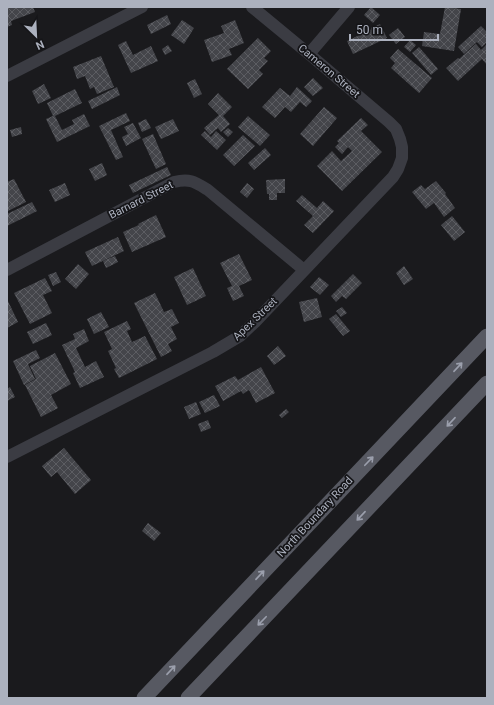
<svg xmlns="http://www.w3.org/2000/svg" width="494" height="705" viewBox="0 0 494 705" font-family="Roboto,sans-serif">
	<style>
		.building { fill: url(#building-cross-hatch) }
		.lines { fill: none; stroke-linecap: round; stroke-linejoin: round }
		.minor { stroke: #3b3c43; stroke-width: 12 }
		.major { stroke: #575962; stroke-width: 15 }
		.oneway { stroke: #9b9fac }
		.labels { text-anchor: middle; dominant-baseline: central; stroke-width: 3.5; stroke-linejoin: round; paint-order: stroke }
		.street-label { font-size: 11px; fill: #acb1be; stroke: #151518 }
	</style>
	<defs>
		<pattern id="building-cross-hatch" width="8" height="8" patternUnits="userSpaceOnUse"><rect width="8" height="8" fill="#44454a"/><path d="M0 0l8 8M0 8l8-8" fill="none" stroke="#5c5d62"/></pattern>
	</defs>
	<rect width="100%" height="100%" fill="#1a1a1d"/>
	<path class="building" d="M10,7h23l2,5 -24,9 1,4 -5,2v-19z
		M371,7l9,8 -7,8 -9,-8z
		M445,7l16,2 -7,42 -32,-5 2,-14 16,2z
		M167,15l4,9 -20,10 -4,-9z
		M182,20l12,8 -10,16 -13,-9z
		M235,20l9,23 -15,6 3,6 -20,7 -8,-22 20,-7 -3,-7z
		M380,24l7,14 -34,16 -6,-13 25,-12 -1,-1z
		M481,26l6,6v10l-5,5 -5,-5 -13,12 -6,-7z
		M398,28l7,9 -9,7 -7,-9z
		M258,38l13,13 -7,7 4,3 -9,9 4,4 -15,15 -21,-20z
		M410,40l6,5 -6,7 -6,-5z
		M126,41l7,14 18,-9 7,15 -27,12 -13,-28z
		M476,44l5,6 6,-6v21l-5,-6 -24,22 -12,-13 12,-10 1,1z
		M168,45l4,6 -7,4 -3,-6z
		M419,47l19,22 -7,6 -19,-22z
		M398,49l34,29 -13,15 -28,-25 4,-5 -5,-5z
		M101,56l13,31 -17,7 -3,-7 -4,2 -5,-13 -8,3 -4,-12z
		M313,78l10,10 -10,8 -9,-9z
		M195,79l7,15 -8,4 -7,-15z
		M44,84l7,14 -13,6 -6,-13z
		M117,87l3,8 -28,14 -4,-8z
		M297,87l15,14 -6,6 -6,-5 -9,10 -6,-5 -10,11 -13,-11 18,-19 10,8z
		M75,89l7,14 -27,13 7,14 12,-6 -2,-4 12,-6 6,12 -33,16 -11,-23 7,-3 -6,-13z
		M218,93l14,14 -9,9 7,8 -9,8 -3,-4 1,-1 -9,8 -6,-7 15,-13 -11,-11z
		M324,107l13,11 -24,28 -13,-12z
		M126,113l4,8 -19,9 12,27 -7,3 -17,-34z
		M248,116l22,19 -10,11 -22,-19z
		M361,118l7,7 -7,6 21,21 -40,39 -25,-25 15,-15 9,10 11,-10 -4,-4 -6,7 -7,-7 4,-4 -2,-2z
		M146,119l5,9 -9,4 -4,-9z
		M173,119l6,12 -18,8 -6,-12z
		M133,123l8,15 -15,8 -4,-9 6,-3 -4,-7z
		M21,127l1,7 -10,3 -2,-7z
		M228,128l5,4 -5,5 -5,-5z
		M205,131l6,6 5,-6 10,9 -9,10 -16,-15z
		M153,134l13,30 -10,5 -14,-30z
		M243,135l12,11 -21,20 -11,-11z
		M265,148l6,7 -17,15 -6,-7z
		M102,163l5,12 -12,6 -6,-12z
		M167,167l4,8 -38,18 -4,-8z
		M14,179l12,23 -18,9 -1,-3v-26z
		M285,179v14h-8v7h-8v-6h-2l-1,-14z
		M436,181l10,12 -1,1 10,14 -11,9 -10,-14 -8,6 -14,-17 9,-7 4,4z
		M65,183l5,12 -15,7 -6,-12z
		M247,183l7,6 -7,9 -7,-6z
		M302,195l15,13 6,-7 11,10 -21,22 -9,-8 9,-9 -17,-15z
		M32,202l5,9 -30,15v-12z
		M156,215l10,22 -34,15 -9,-20 16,-7 -1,-1z
		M452,216l13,16 -11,9 -13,-16z
		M118,237l6,14 -32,15 -7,-14z
		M239,254l13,26 -13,6 5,10 -11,5 -6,-13 5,-2 -12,-23z
		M115,256l3,6 -12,6 -3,-7z
		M78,264l11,10 -13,15 -11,-10z
		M404,266l9,13 -9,6 -8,-12z
		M193,268l13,28 -19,9 -13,-28z
		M56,272l5,10 -8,4 -5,-11z
		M353,274l9,9 -16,16 -4,-3 -6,6 -5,-6z
		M319,277l10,8 -9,10 -10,-8z
		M45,278l7,13 -9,4 9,18 -22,11 -16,-31z
		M155,293l9,19 8,-3 7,14 -8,4 6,12 -9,5 4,7 -11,6 -27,-54z
		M317,298l5,19 -18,5 -5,-20z
		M7,299l11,23 -11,6z
		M342,307l5,6 -6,4 -5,-6z
		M101,312l8,15 -15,7 -7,-15z
		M336,314l14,17 -7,5 -14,-17z
		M127,321l4,8 -4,2 5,11 13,-6 12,23 -38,19 -5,-9 2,-1 -8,-17 4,-2 -8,-17z
		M46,323l6,12 -19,9 -6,-12z
		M84,329l5,12 -13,7 9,19 11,-6 8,16 -24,11 -7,-15 2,-1 -13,-27 13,-6 -2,-5z
		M278,346l8,10 -12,9 -7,-9z
		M36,350l4,8 -12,6 7,15 -11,6 -11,-24z
		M55,353l16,31 -20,11 7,13 -17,9 -16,-32 11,-6 -6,-13z
		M261,367l14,26 -19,10 -7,-13 -6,4 -2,-3 -18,10 -8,-15 20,-10 3,4z
		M10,387l5,10 -8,4v-12z
		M214,395l6,11 -15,7 -6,-11z
		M196,402l5,12 -12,5 -5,-12z
		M286,409l3,3 -7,6 -3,-3z
		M208,420l3,8 -10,4 -3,-8z
		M64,448l27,32 -16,14 -18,-22 -6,5 -9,-11z
		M148,523l13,10 -7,8 -12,-10z"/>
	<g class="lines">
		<path class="minor" d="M309,54l40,-47
			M7,76l135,-69
			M7,270l167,-88c16,-4 21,0 34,8l96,80
			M7,457l206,-105 27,-16 15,-14 138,-145 5,-8 4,-11v-11l-2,-8 -4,-10 -7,-7 -80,-68 -57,-47"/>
		<path class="major" d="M144,698l343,-362
			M188,698l299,-315"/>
	</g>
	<defs><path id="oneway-shaft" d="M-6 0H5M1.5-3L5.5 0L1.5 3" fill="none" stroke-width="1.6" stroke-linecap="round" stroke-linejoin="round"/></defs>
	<g class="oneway">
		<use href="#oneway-shaft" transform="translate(458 367) rotate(-47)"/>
		<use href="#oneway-shaft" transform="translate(451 422) rotate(133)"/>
		<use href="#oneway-shaft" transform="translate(369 461) rotate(-46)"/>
		<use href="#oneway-shaft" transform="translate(361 516) rotate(133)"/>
		<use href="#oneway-shaft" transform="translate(260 575) rotate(-47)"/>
		<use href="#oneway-shaft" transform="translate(262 621) rotate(134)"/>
		<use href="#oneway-shaft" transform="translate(171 670) rotate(-47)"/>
	</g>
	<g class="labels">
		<g class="street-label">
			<text transform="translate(329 71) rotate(40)">Cameron Street</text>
			<text transform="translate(141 200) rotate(-27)">Barnard Street</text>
			<text transform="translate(255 319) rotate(-44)">Apex Street</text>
			<text transform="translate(315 517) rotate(-47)">North Boundary Road</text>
		</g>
	</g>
	<rect width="494" height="705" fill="none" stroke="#acb1be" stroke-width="16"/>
	<g transform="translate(36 36) rotate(156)" stroke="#151518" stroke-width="3" paint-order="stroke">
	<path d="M0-3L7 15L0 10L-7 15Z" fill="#acb1be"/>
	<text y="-6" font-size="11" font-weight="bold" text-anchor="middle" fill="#acb1be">N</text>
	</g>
	<path d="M350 34v6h88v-6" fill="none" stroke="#acb1be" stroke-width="2"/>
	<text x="356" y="34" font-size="12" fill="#acb1be" stroke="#151518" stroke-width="3" paint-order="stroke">50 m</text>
</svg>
